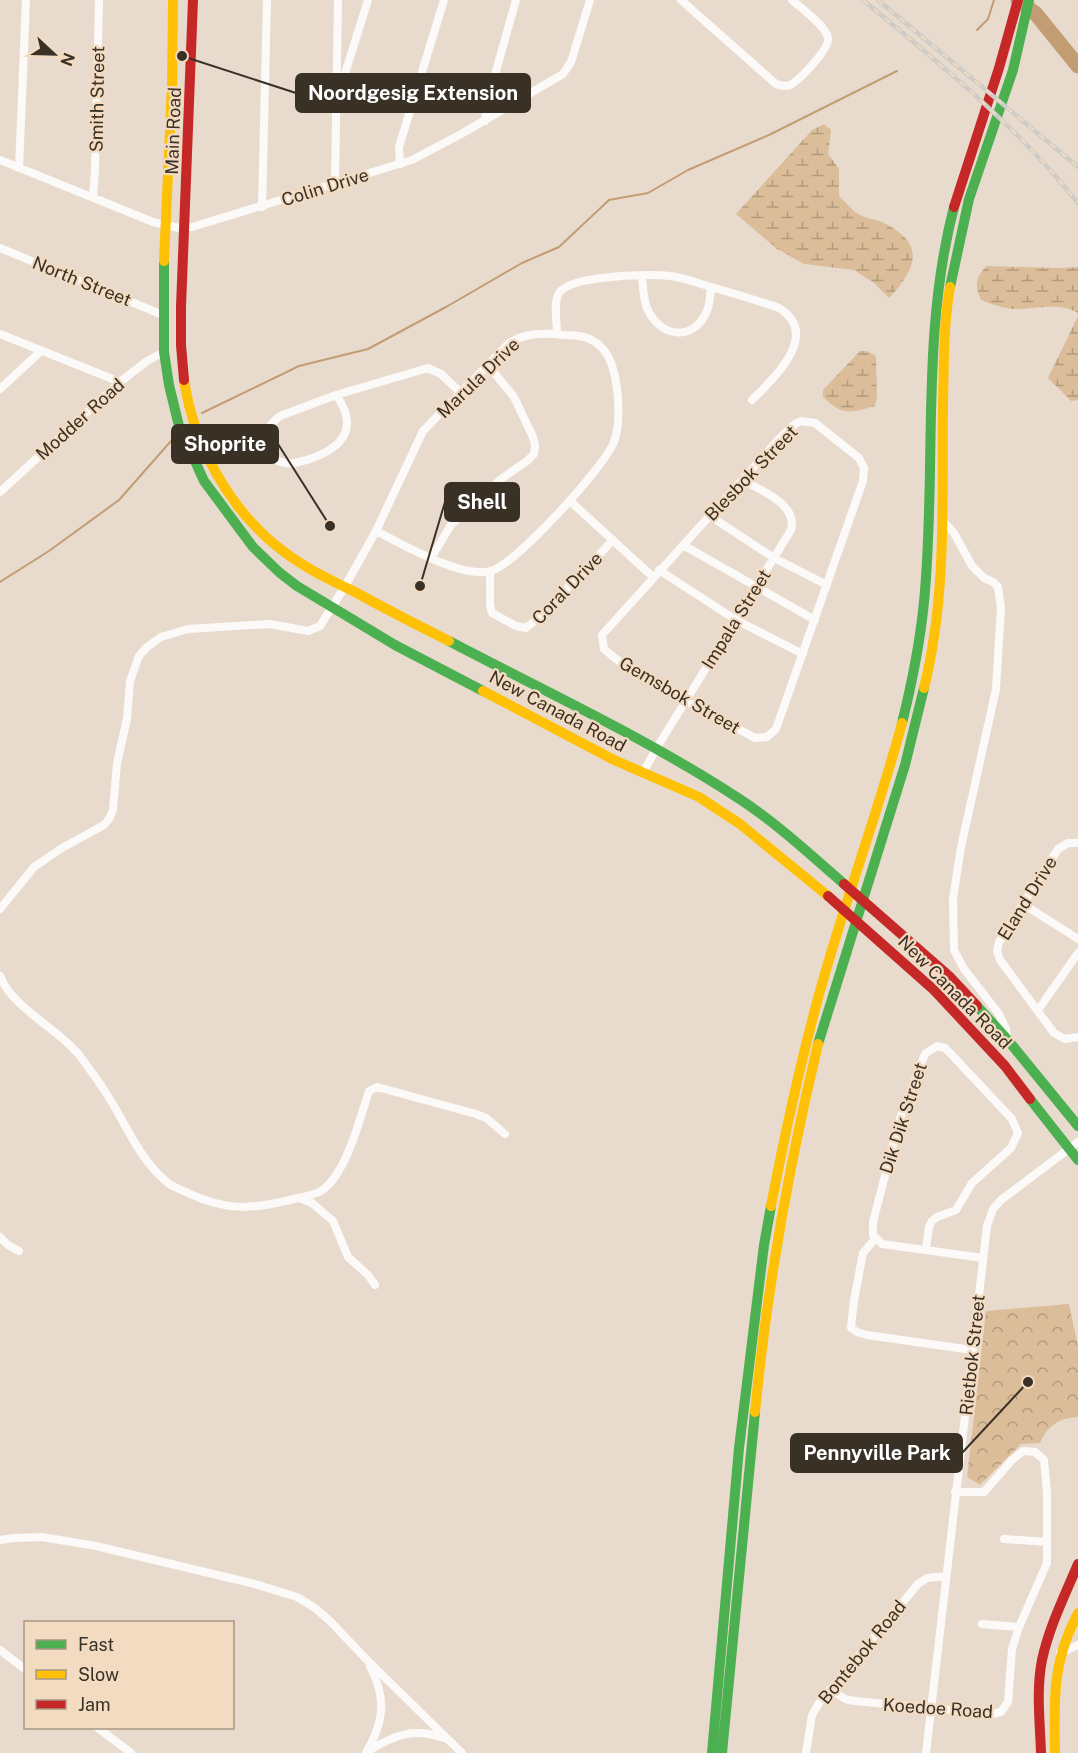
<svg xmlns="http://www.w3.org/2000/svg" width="1078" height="1753" viewBox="0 0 1078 1753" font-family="'Public Sans',sans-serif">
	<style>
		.wetland { fill: url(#wetland-marsh) }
		.park { fill: url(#park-crowns) }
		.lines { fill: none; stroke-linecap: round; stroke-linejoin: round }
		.stream { stroke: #c29d73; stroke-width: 2 }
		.river { stroke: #c29d73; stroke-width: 15 }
		.street { stroke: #fcfaf8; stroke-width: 8 }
		.fast { stroke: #4caf50; stroke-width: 10 }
		.slow { stroke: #ffc107; stroke-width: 10 }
		.jam { stroke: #c62828; stroke-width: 10 }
		.rail-casing { stroke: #cfccc8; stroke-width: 4.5 }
		.rail { stroke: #f3dbc2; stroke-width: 2; stroke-dasharray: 7; stroke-linecap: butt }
		.labels { text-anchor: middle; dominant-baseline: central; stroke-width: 4.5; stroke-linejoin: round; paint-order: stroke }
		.street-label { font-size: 18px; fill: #393026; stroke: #f3dbc2 }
		.leader { fill: none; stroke: #393026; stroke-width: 2 }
		.callout-dot { fill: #393026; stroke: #f3dbc2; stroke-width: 2 }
		.callout { fill: #393026; stroke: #393026; stroke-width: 2 }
		.callout-label { font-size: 20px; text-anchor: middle; font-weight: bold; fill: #fff }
	</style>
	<defs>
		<pattern id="wetland-marsh" width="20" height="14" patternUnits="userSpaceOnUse" patternTransform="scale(1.5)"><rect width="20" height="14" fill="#dcbd99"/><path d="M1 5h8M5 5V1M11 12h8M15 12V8" fill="none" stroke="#b39a7d"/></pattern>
		<pattern id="park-crowns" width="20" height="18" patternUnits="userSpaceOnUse" patternTransform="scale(1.5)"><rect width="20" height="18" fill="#dcbd99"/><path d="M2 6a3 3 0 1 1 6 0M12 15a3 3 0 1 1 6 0" fill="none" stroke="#b39a7d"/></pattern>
	</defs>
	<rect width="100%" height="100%" fill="#e8dbcd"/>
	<path class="wetland" d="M824,124l7,6 -3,24 11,15v27c7,6 13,15 21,19 7,4 15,4 22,7 44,21 36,45 7,76l-15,-15 -20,-13 -50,-6 -27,-15 -41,-35 76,-84z
		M986,266l73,2 19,-1v46c-17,-10 -37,-5 -56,-4 -15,1 -28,-4 -41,-9 -7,-15 -5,-22 5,-34z
		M1078,316v84l-7,1 -23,-23z
		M860,351h7l9,5 1,42 -2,8c-25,7 -32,10 -52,-9v-7z"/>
	<path class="park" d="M1069,1304l9,42v71c-19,1 -30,8 -38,26l-19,1 -41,41 -13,-8 19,-166z"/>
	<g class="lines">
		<path class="stream" d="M977,30l11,-11 6,-19
			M202,413l97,-47 69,-17 78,-42 76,-44 37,-16 50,-47 39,-7 40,-23 81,-35 128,-64
			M0,582l49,-31 70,-51 52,-59"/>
		<path class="river" d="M1018,0l18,14 42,52"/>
		<path class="street" d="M681,0l95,84c5,2 9,3 14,1 10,-5 40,-37 38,-47 -2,-12 -27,-30 -36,-38
			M338,96l30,-96
			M485,121l2,-18 29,-103
			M0,160l153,62 26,6 13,-1 220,-67 51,-27 100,-59 8,-12 19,-62
			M400,164l-1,-17 45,-147
			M19,168l7,-168
			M335,183l3,-183
			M93,197l2,-26 4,-171
			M262,207l5,-207
			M0,248l163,67
			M642,275c1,11 1,23 5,33 11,27 43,35 58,7 5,-8 5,-19 6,-28
			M0,334l120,48
			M557,334c0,-12 -4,-31 2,-41 11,-18 91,-19 112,-17 13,2 27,7 40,11 22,6 44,13 66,20 46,26 -3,71 -25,93
			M0,389l41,-38
			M336,395c23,32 8,52 -26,64 -12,3 -20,7 -32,2 -15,-15 -16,-32 2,-45z
			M336,395l92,-27 13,6 20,19
			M801,421l14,2 44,35 5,10 -1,13 -87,248 -9,8 -12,1 -69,-37 -70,-42 -12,-10 -2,-14 178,-197 15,-14z
			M0,492l120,-110 27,-21 17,-9
			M570,501l83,76
			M710,516l64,42 53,27
			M943,521l11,12 18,33 12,12 9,4 5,5 3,21 -5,81 -35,158 -8,52 1,51 10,19 35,45 7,15 1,10
			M683,545l132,75
			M431,558l20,-33 50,-46 26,-18 7,-7 1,-9 -2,-8 -19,-40 -26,-32
			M659,570l77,50 67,34
			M490,571v34l2,8 24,13 10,2 15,-12 72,-76
			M643,773l13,-24 135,-219c7,-26 -30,-39 -48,-50
			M1078,843h-10l-10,6 -59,93 -2,9 3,9 54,73 11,6 13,-2
			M1023,904l55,35
			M0,909l34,-42 28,-19 42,-23 5,-6 4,-9 4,-47 10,-44 3,-38 9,-25 8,-9 14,-10 27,-8 82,-5 38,7 12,-5 24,-38 32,-57 47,-100 85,-87c17,-12 36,-11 57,-9 14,0 27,2 37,13 17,17 21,75 11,96 -11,25 -97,120 -122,127 -30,8 -89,-27 -115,-40
			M0,976c13,33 58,52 80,80 10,14 22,29 31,45 17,28 30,60 57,82 5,4 14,7 20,10 40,19 65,16 106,6 9,-2 23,-4 30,-10 23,-18 36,-71 45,-98l8,-4 99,27 10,4 19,16
			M1038,1010l40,-57
			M299,1198l13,5 21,18 15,36 20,18 7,10
			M0,1237l8,8 11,6
			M875,1239l-12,14 -9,47 -3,28 6,4 10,3 105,15
			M926,1249l3,-22 3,-6 5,-4 19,-7 16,-27 39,-35 7,-15 -6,-14 -62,-66 -5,-5 -8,-2 -12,8 -26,67 -26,101v13l9,9 101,14
			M1004,1539l43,3
			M0,1540l14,-2 28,-1 54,9 159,38 42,13 18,11 15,13 37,39 95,93
			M982,1624l37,3
			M0,1650l26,20
			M1060,1653l18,-8
			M830,1689l15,10 10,2 137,13 9,-2 7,-10 4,-53 7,-22 28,-64v-70l-3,-33 -9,-8 -12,-1 -11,9 -28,32h-29
			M98,1728l33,25
			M368,1751c27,-16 45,-24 76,-13
			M366,1753c18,-31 21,-54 4,-87
			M806,1753l6,-38 7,-12 99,-119 9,-6 19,-2
			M926,1753l61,-527 6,-17 8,-9 77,-58"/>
		<path class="fast" d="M164,261v91l5,33 10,41 25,55 49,66 27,26 17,13 98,59 88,46
			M950,287l19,-88 44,-129 16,-70
			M449,641c95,50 199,98 289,157 36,23 73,57 106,86
			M902,723c10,-40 18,-81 22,-121 13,-132 -4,-265 30,-395
			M977,1006l30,33 71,87
			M818,1044l87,-279 19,-77
			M1030,1099l48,61
			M712,1753l27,-305 25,-203 7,-39
			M722,1753l33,-341"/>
		<path class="slow" d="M164,261l8,-175 1,-86
			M184,380c10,66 46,131 99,171 22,17 47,29 72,41 31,17 62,33 94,49
			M924,688c23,-92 18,-189 19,-282 1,-40 0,-80 7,-119
			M483,691l131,69 85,37 41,27 88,72
			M771,1206c13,-68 28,-137 46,-204 25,-94 60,-185 85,-279
			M755,1412c12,-124 34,-247 63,-368
			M1055,1753c-1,-54 -3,-91 23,-140"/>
		<path class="jam" d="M954,207l45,-139 19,-68
			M184,380l-3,-35v-38l12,-307
			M844,884l105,92 28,30
			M828,896l106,94 71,76 25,33
			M1041,1753c-1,-31 -5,-63 1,-93 7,-33 23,-65 36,-96"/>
		<g class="rail-casing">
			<path id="rail" d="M863,0c77,64 152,124 215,203
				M878,0l200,167"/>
		</g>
		<use href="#rail" class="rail"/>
	</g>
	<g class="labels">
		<g class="street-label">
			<text transform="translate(97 99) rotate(-89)">Smith Street</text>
			<text transform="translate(173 131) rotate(-88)">Main Road</text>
			<text transform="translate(325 187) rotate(-17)">Colin Drive</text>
			<text transform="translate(82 281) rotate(22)">North Street</text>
			<text transform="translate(478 378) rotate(-44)">Marula Drive</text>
			<text transform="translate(80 419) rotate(-42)">Modder Road</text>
			<text transform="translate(751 473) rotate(-46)">Blesbok Street</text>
			<text transform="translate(567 588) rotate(-46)">Coral Drive</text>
			<text transform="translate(736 619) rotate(-58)">Impala Street</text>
			<text transform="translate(680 695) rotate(30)">Gemsbok Street</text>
			<text transform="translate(558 711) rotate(28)">New Canada Road</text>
			<text transform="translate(1027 898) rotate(-58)">Eland Drive</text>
			<text transform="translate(955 992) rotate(45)">New Canada Road</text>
			<text transform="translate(903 1118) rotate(-72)">Dik Dik Street</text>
			<text transform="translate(972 1355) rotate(-84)">Rietbok Street</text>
			<text transform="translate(862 1652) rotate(-51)">Bontebok Road</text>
			<text transform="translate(938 1708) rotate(4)">Koedoe Road</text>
		</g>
	</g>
	<path class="leader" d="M182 56L296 93M330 526L278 444M420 586L445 502M1028 1382L962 1453"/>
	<g class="callout-dot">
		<circle cx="182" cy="56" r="6"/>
		<circle cx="330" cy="526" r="6"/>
		<circle cx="420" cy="586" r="6"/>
		<circle cx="1028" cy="1382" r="6"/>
	</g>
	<g class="callout">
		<rect x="296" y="74" width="234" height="38" rx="6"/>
		<rect x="172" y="425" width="106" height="38" rx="6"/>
		<rect x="445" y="483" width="74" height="38" rx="6"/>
		<rect x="791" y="1434" width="171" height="38" rx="6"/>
	</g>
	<g class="callout-label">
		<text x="413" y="100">Noordgesig Extension</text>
		<text x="225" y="451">Shoprite</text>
		<text x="482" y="509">Shell</text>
		<text x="877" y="1460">Pennyville Park</text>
	</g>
	<rect x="24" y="1621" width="210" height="108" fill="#f3dbc2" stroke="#a99784" stroke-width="1.5"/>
	<rect x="36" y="1640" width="30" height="9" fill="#4caf50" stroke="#a99784" stroke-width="1.5"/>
	<text x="78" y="1651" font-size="18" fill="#393026">Fast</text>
	<rect x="36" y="1670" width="30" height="9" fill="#ffc107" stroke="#a99784" stroke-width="1.5"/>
	<text x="78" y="1681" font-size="18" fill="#393026">Slow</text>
	<rect x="36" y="1700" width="30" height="9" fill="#c62828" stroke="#a99784" stroke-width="1.5"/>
	<text x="78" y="1711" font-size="18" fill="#393026">Jam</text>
	<g transform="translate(54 54) rotate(112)" stroke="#f3dbc2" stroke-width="4.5" paint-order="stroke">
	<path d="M0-4.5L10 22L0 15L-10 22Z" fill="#393026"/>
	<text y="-9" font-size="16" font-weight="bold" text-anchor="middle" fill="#393026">N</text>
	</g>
</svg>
